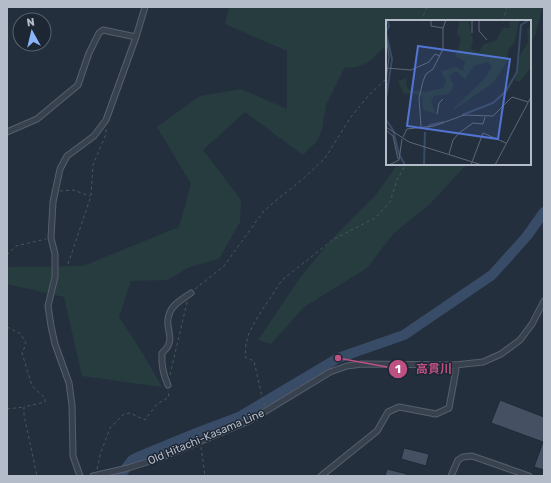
<svg xmlns="http://www.w3.org/2000/svg" width="551" height="483" viewBox="0 0 551 483" font-family="Rubik,'Noto Sans JP',sans-serif">
  <style>
    .green { fill: #263c3f }
    .lines { fill: none; stroke-linecap: round; stroke-linejoin: round }
    .river { stroke: #394c67; stroke-width: 10 }
    .building { fill: #455162; stroke: #1f2835 }
    .minor-casing { stroke: #565f6c; stroke-width: 7 }
    .path { stroke: #44595c; stroke-width: 1; stroke-dasharray: 3 3; stroke-linecap: butt }
    .minor { stroke: #38414e; stroke-width: 5 }
    .labels { text-anchor: middle; dominant-baseline: central; stroke-width: 3; stroke-linejoin: round; paint-order: stroke }
    .street-label { font-size: 11px; fill: #b4bcc9; stroke: #1d2633 }
    .inset-river { fill: none; stroke: #394c67; stroke-width: 2 }
    .inset-road { fill: none; stroke: #5e6776; stroke-width: 1 }
    .view { fill: #5274d3; fill-opacity: 0.15; stroke: #5274d3; stroke-width: 2 }
    .inset-edge { fill: none; stroke: #b4bcc9; stroke-width: 2 }
    .leader { fill: none; stroke: #bd5182; stroke-width: 1.5 }
    .callout-dot { fill: #bd5182; stroke: #1d2633; stroke-width: 1.5 }
    .mark-label { font-size: 12px; text-anchor: middle; font-weight: bold; fill: #fff }
    .callout-label { font-size: 12px; text-anchor: middle; font-weight: bold; fill: #bd5182; stroke: #1d2633; stroke-width: 3; stroke-linejoin: round; paint-order: stroke }
  </style>
  <rect width="100%" height="100%" fill="#242f3e"/>
  <g class="green">
    <path d="M 229,7 L 542,7 L 542,10 L 536,33 L 530,45 L 530,21 L 387,21 L 387,47 C 380,49 378,54 372,59 C 366,65 353,69 345,67 L 326,105 L 322,130 L 317,141 L 303,155 L 245,112 L 203,150 L 241,200 L 240,222 L 219,259 L 190,267 L 167,280 L 131,281 L 119,317 L 140,349 L 162,387 L 82,376 L 64,297 L 7,284 L 7,267 L 83,266 L 179,227 L 191,184 L 157,127 L 200,96 L 241,89 L 287,109 L 287,51 L 225,24 Z"/>
    <path d="M 398,164 L 467,164 L 430,204 L 393,234 L 367,268 L 304,307 L 271,344 L 258,340 L 300,278 L 332,239 L 374,197 Z"/>
  </g>
  <g class="lines">
    <path class="river" d="M 120,476 L 132,460 L 138,457 L 199,432 L 239,417 L 338,358 L 404,335 L 492,275 L 527,236 L 544,212"/>
  </g>
  <g class="building">
    <path d="M 500,400 L 544,417 L 544,470 L 534,467 L 543,442 L 491,423 Z"/>
    <path d="M 404,448 L 429,454 L 426,466 L 401,459 Z"/>
    <path d="M 387,469 L 407,474 L 407,476 L 385,476 Z"/>
  </g>
  <g class="lines">
    <defs>
      <g id="minor">
        <path d="M 7,132 L 37,119 L 78,85 L 89,53 L 99,33 L 103,30 L 136,37"/>
        <path d="M 168,385 C 163,374 161,365 162,353 C 179,338 162,329 170,312 C 173,304 184,298 191,293"/>
        <path d="M 80,476 L 73,456 L 72,405 L 69,383 L 55,344 L 51,326 L 48,306 L 55,277 L 55,254 L 51,238 L 53,202 L 60,169 L 67,156 L 94,136 L 106,120 L 136,37 L 145,7"/>
        <path d="M 93,476 L 128,468 L 160,458 L 201,441 L 251,420 L 330,372 L 347,366 L 362,364 L 455,365 L 483,362 L 501,354 L 520,340 L 532,324 L 544,301"/>
        <path d="M 321,476 L 377,431 L 388,412 L 399,407 L 436,414 L 449,408 L 456,370 L 455,365"/>
        <path d="M 451,476 L 458,460 L 463,457 L 472,456 L 529,476"/>
      </g>
    </defs>
    <use href="#minor" class="minor-casing"/>
    <g class="path">
      <path d="M 188,7 L 191,7"/>
      <path d="M 421,21 L 427,7"/>
      <path d="M 503,21 L 507,7"/>
      <path d="M 60,191 L 73,190 L 90,196"/>
      <path d="M 7,255 L 16,246 L 46,239"/>
      <path d="M 68,264 L 91,196 L 93,165 L 106,134 L 106,129"/>
      <path d="M 195,289 L 224,266 L 263,212 L 274,202 L 303,179 L 325,158 L 351,117 L 368,96 L 387,78"/>
      <path d="M 7,327 L 21,334 L 26,344 L 22,353 L 32,386 L 45,398 L 45,402 L 24,407 L 24,415 L 37,476"/>
      <path d="M 170,375 L 187,302"/>
      <path d="M 265,406 L 262,397 L 254,361 L 245,357 L 246,344 L 249,333 L 257,318 L 282,280 L 334,239 L 375,218 L 390,202 L 397,180 L 406,164"/>
      <path d="M 7,409 L 24,407"/>
      <path d="M 201,447 L 205,476"/>
      <path d="M 97,469 L 101,452 L 110,428 L 124,414 L 130,413 L 145,420 L 157,404 L 169,397 L 168,390"/>
    </g>
    <use href="#minor" class="minor"/>
  </g>
  <g class="labels">
    <g class="street-label">
      <text transform="translate(206 437) rotate(-23)">Old Hitachi-Kasama Line</text>
    </g>
  </g>
  <g transform="translate(386 20)">
    <rect width="145" height="145" fill="#242f3e"/>
    <path d="M 74,0 L 82,0 L 87,20 L 85,29 L 94,32 L 97,25 L 110,20 L 117,8 L 124,8 L 123,0 L 133,0 L 129,22 L 122,30 L 121,42 L 107,63 L 69,89 L 67,89 L 98,59 L 106,47 L 102,42 L 88,46 L 79,59 L 70,51 L 63,56 L 68,65 L 63,74 L 48,76 L 45,81 L 50,94 L 37,90 L 36,77 L 27,73 L 18,74 L 12,61 L 21,58 L 20,65 L 23,70 L 40,72 L 57,68 L 60,61 L 55,51 L 70,47 L 77,51 L 79,41 L 69,36 L 75,20 L 71,12 ZM 145,5 L 145,47 L 134,62 L 128,60 L 132,51 L 132,39 L 142,22 L 141,9 Z" fill="#263c3f"/>
    <path class="inset-river" d="M 0,78 L 6,39 L 0,12 L 3,6 L 1,0M 76,95 L 107,83 L 120,71 L 131,52 L 135,5 L 143,0M 0,100 L 7,110 L 13,134 L 19,145M 40,110 L 44,105 L 58,102M 38,145 L 39,112"/>
    <path class="inset-road" d="M 45,0 L 45,6 L 57,8M 93,0 L 93,11 L 101,20M 86,13 L 86,0M 0,15 L 3,37 L 0,61M 0,48 L 25,50 L 43,42 L 49,34 L 54,36M 51,94 L 53,83 L 57,79M 0,107 L 23,122 L 96,145M 35,107 L 33,78 L 37,61 L 40,54 L 47,49 L 57,29 L 57,8 L 60,0M 0,110 L 7,116 L 12,139M 17,117 L 21,109 L 48,106 L 78,95 L 107,96 L 126,77 L 142,82M 63,134 L 67,120 L 73,113 L 87,103 L 97,104 L 99,97M 3,145 L 13,140 L 16,119M 85,145 L 97,113 L 120,123M 109,145 L 145,77"/>
    <path class="view" d="M 32,26 L 124,39 L 112,119 L 21,106 Z"/>
    <rect width="145" height="145" class="inset-edge"/>
  </g>
  <path class="leader" d="M338 358L398 369"/>
  <g class="callout-dot">
    <circle cx="338" cy="358" r="4"/>
    <circle cx="398" cy="369" r="10"/>
  </g>
  <g class="mark-label">
    <text x="398" y="373">1</text>
  </g>
  <g class="callout-label">
    <text x="434" y="373">高貫川</text>
  </g>
  <rect width="551" height="483" fill="none" stroke="#b4bcc9" stroke-width="16"/>
  <g transform="translate(32 32) rotate(352)"><circle r="19" fill="#1d2633" stroke="#59626f"/>
  <path d="M0-3L7 15L0 10L-7 15Z" fill="#8ab4f8"/>
  <text y="-6" font-size="11" font-weight="bold" text-anchor="middle" fill="#b4bcc9">N</text>
  </g>
</svg>
